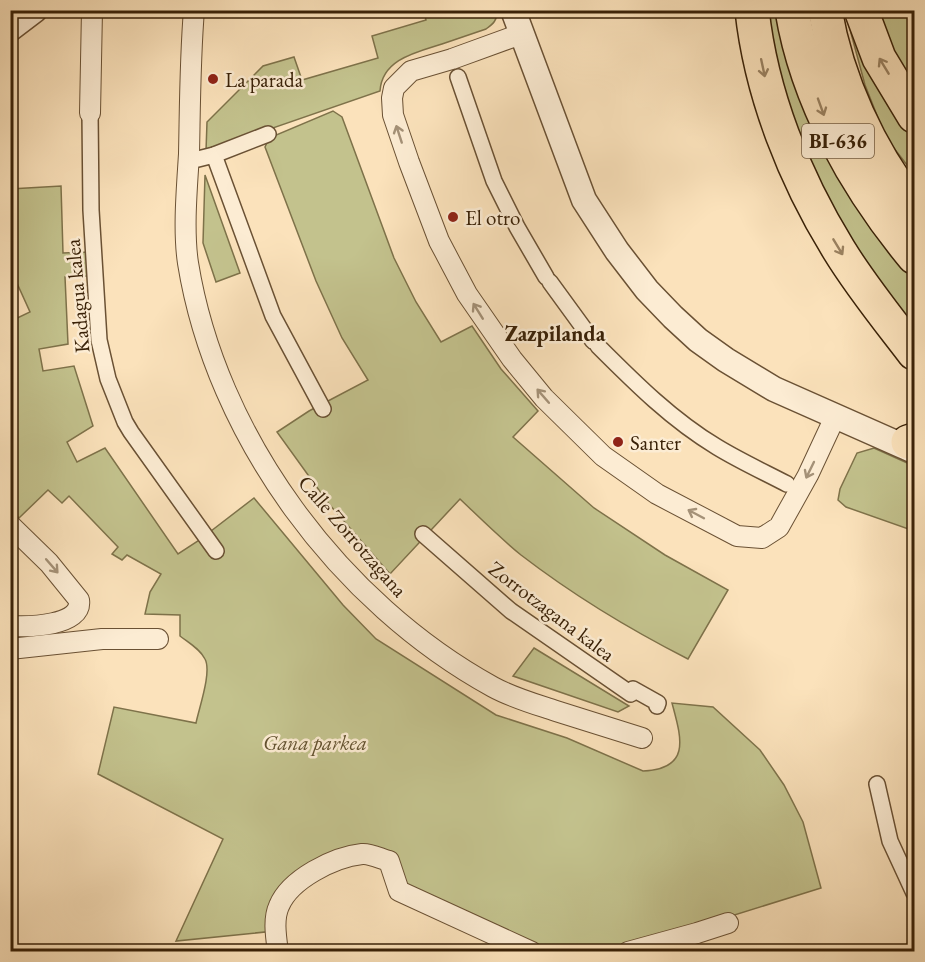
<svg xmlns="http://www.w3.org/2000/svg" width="925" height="962" viewBox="0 0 925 962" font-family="'EB Garamond',serif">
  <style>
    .green { fill: #c3c28d; stroke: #7e724a; stroke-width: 1.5 }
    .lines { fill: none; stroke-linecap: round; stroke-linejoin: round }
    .pedestrian-casing { stroke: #6a5134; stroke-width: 18 }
    .minor-casing { stroke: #6a5134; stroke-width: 22 }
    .tertiary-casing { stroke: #6a5134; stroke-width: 27 }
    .motorway-casing { stroke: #392107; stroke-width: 36 }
    .pedestrian { stroke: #fcecd3; stroke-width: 15 }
    .minor { stroke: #fcecd3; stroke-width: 20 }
    .tertiary { stroke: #fcecd3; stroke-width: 24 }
    .motorway { stroke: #fbe2bb; stroke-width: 33 }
    .oneway { stroke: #9a8261 }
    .oneway2 { stroke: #a49177 }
    .poi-dot { fill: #8f2418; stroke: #fcecd3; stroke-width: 2 }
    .labels { text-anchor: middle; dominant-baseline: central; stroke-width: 5; stroke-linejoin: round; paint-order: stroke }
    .shield { fill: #fcecd3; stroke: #745e44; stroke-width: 1.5 }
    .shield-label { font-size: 20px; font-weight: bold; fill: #392107 }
    .poi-label { font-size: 21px; fill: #392107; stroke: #fcecd3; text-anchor: start }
    .street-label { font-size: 21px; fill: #392107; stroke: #fcecd3 }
    .park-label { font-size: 21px; font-style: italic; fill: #62512f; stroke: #fcecd3 }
    .neighbourhood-label { font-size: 22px; font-weight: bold; fill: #392107; stroke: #fcecd3 }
  </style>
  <rect width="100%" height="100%" fill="#fbe2bb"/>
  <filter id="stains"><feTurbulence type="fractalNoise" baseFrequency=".00333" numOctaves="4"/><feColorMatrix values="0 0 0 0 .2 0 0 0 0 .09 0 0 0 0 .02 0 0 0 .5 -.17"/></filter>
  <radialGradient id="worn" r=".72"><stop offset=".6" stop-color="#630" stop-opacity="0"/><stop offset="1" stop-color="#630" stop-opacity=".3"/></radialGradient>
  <g class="green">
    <path d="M 424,11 L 496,11 C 498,20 493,24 486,29 C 471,34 457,39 442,44 C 417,52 382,59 380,91 L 206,151 L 207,122 L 263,66 L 294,57 L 302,80 L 378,58 L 372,36 L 426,20 Z"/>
    <path d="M 765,11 L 778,11 L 825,152 L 876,235 L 914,280 L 914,340 L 845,244 L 800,141 L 775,68 Z"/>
    <path d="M 845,11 L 883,90 L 914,137 L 914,174 L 886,138 L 865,85 Z"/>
    <path d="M 877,11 L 914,11 L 914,91 L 894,60 Z"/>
    <path d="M 333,111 L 342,117 L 394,258 L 416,302 L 441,342 L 472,326 L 501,369 L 538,411 L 513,437 L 594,508 L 665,555 L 728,590 L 688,659 C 629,629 573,595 521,555 C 500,538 480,518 460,499 L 390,574 L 329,504 L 277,432 L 309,411 L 368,380 L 342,338 L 316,281 L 265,147 L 269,138 Z"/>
    <path d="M 205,175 L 240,273 L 216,282 L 203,243 Z"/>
    <path d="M 61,186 L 63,253 L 87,252 L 89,276 L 65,277 L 68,344 L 39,349 L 43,371 L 74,366 L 93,426 L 67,442 L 77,462 L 105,448 L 178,554 L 198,541 L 254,498 L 343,605 L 376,639 L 496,715 L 567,738 L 643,771 C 692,769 681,737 672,703 L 713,707 L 760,750 L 784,785 L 803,822 L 821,888 L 619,951 L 532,951 L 399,891 L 389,861 L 364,854 L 290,888 L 275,931 L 176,941 L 223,839 L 98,774 L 114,707 L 196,723 C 199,708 212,672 205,659 C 200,649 189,643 180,636 L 180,615 L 145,614 L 150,592 L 161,574 L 127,555 L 122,560 L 112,554 L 118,547 L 69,496 L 62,503 L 48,490 L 19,518 L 11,510 L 11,321 L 30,312 L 11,270 L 10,189 Z"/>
    <path d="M 874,448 L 914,466 L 914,531 L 846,507 L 838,500 L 840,489 L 857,453 Z"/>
    <path d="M 534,648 L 629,706 L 618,712 L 513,676 Z"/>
  </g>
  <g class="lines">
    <defs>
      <g id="pedestrian">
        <path d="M 458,77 L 494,181 L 517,227 L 546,277"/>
        <path d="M 90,113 L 91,210 L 99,340 L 108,379 L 125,422 L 131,432 L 216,551"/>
        <path d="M 214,155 L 273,316 L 323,409"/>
        <path d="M 198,159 L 214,155 L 268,134"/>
        <path d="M 550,282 L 593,341"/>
        <path d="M 598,346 C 635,383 672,420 717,447 C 740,461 764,472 787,484"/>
        <path d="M 423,534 L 511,611 L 631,694 L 633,689 L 658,703 L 657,706"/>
        <path d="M 877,784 L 890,841 L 914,893"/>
      </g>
      <g id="minor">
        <path d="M 194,10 C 190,58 190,106 189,154 C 187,187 183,230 188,263 C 216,437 340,603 493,687 C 513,698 535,704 556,711 C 584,720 613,729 642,738"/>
        <path d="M 521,34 L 452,59 L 411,71 L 394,88 L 392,98 L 393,115 L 409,162 L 439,241 L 467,294 L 512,359 L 544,398 L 603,456 L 657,494 L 737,536 L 762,538 L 779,527 L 808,475 L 835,417"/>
        <path d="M 90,113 L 92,10"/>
        <path d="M 10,525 L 49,563 L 79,600 C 83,626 29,627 10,626"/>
        <path d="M 10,649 L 102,639 L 158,639"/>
        <path d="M 278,952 C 276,937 273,919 279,906 C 290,879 334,857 362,854 C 370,853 381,859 389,861 L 399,891 L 532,952"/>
        <path d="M 628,952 L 697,933 L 728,923"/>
        <path d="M 914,952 L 914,951"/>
      </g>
      <g id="tertiary">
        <path d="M 513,10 L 584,200 L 617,251 L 647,290 L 673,317 L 698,340 L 726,360 L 774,389 L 914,451"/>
        <path d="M 10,29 L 35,10"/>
      </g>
      <g id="motorway">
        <path d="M 752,10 C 761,94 795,179 839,250 C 861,286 888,319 914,353"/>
        <path d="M 792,10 C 807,101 856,187 914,257"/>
        <path d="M 825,10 C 837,81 870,152 914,208"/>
        <path d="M 861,10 L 879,58 L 914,116"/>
        <path d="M 908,442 L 914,440"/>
      </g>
    </defs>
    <use href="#pedestrian" class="pedestrian-casing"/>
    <use href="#minor" class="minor-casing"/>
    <use href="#tertiary" class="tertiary-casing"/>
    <use href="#motorway" class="motorway-casing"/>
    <use href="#pedestrian" class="pedestrian"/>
    <use href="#minor" class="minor"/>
    <use href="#tertiary" class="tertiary"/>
    <use href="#motorway" class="motorway"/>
  </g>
  <defs><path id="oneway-shaft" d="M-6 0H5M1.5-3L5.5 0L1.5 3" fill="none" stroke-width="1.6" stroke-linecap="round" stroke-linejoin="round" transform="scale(1.5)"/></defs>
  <g class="oneway">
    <use href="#oneway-shaft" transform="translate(884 66) rotate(-121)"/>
    <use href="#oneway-shaft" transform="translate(763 68) rotate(78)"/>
    <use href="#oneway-shaft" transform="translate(821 107) rotate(70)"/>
    <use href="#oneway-shaft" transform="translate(838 247) rotate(59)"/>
  </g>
  <g class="oneway2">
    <use href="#oneway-shaft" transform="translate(399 134) rotate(-108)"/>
    <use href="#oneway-shaft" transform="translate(478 311) rotate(-122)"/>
    <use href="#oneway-shaft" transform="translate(543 396) rotate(-131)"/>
    <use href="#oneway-shaft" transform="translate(810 470) rotate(116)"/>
    <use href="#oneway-shaft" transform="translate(696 514) rotate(-152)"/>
    <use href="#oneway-shaft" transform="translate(52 566) rotate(49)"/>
  </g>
  <g class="poi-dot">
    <circle cx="213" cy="79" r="6"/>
    <circle cx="453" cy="217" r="6"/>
    <circle cx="618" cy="442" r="6"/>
  </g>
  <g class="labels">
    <rect class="shield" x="802" y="124" width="72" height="34" rx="4.5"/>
    <g class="shield-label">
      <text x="838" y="141">BI-636</text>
    </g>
    <g class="poi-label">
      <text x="225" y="79">La parada</text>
      <text x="465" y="217">El otro</text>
      <text x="630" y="442">Santer</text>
    </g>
    <g class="street-label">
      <text transform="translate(77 296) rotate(-95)">Kadagua kalea</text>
      <text transform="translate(353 536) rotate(49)">Calle Zorrotzagana</text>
      <text transform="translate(552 611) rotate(37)">Zorrotzagana kalea</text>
    </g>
    <g class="park-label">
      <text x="315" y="742">Gana parkea</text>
    </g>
    <g class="neighbourhood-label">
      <text x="555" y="333">Zazpilanda</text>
    </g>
  </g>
  <rect width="925" height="962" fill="none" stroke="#fbe2bb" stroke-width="36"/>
  <rect x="12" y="12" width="901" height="938" fill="none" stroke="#392107" stroke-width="3"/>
  <rect x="18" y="18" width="889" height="926" fill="none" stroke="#392107" stroke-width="1.5"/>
  <rect width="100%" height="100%" filter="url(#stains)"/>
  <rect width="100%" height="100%" fill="url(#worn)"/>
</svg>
